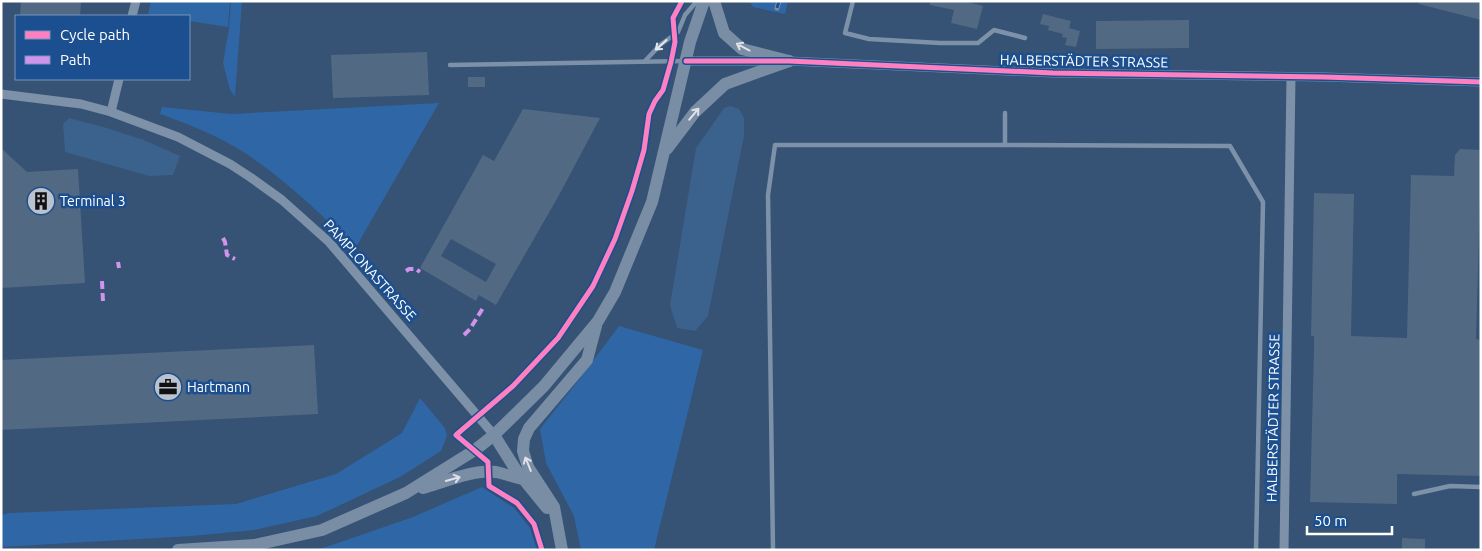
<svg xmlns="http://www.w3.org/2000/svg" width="1482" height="551" viewBox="0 0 1482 551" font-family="Ubuntu,sans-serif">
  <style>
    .green { fill: #2f66a5 }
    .water { fill: #3b618d }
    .building { fill: #526984; fill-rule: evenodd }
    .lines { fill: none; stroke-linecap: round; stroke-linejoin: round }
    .service { stroke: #7d92a8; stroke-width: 4.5 }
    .minor { stroke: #7d92a8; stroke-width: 9 }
    .secondary { stroke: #798da4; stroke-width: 12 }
    .rail-casing { stroke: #7e92a7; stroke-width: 5 }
    .rail { stroke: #1b4f8f; stroke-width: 3; stroke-dasharray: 9; stroke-linecap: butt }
    .quiet { stroke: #d193ec; stroke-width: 4; stroke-dasharray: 8 4; stroke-linecap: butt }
    .cycleway-casing { stroke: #1b4f8f; stroke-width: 8 }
    .cycleway { stroke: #ff80c0; stroke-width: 5 }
    .oneway { stroke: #e5e9ee }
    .oneway2 { stroke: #dee2e8 }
    .labels { text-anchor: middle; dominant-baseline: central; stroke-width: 5; stroke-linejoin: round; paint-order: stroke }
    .street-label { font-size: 14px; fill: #fff; stroke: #1b4f8f }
    .poi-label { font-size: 14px; fill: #fff; stroke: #1b4f8f; text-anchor: start }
  </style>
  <rect width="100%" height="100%" fill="#365274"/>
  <g class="green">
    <path d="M 151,1 L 230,1 L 228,27 L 189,21 L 189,16 L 159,16 L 148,14 Z"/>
    <path d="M 231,1 L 242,1 L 235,97 L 230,90 L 223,63 L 229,28 Z"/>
    <path d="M 749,1 L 788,1 L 785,14 L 753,7 Z"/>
    <path d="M 439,103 L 356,247 C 318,212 281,175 237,148 C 213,134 186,123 160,114 L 162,107 L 232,114 Z"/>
    <path d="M 619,326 L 703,350 L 654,550 L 581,550 L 574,516 L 546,463 L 540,429 L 578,381 Z"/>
    <path d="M 420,398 L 445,428 L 447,436 L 441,451 L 400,477 L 317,516 L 254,530 L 192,536 L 1,547 L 1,516 L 8,513 L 236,504 L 336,474 L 402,433 Z"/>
    <path d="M 482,487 L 514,508 L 530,528 L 537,550 L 311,550 L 326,547 L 413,517 Z"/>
  </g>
  <g class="water">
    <path d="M 730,106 L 739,109 L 744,118 L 744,136 L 708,316 L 695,331 L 677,328 L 670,305 L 696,148 L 724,108 Z"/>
    <path d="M 69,118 L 107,128 L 144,140 L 180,156 L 173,175 L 149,176 L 65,152 L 63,124 Z"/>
  </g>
  <g class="building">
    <path d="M 21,1 L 81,1 L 80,16 L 20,16 Z"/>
    <path d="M 930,1 L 964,1 L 983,6 L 977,29 L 951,23 L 954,10 L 930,5 Z"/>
    <path d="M 1419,1 L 1481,1 L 1481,20 L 1419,4 Z"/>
    <path d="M 1043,14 L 1071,21 L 1069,28 L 1080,31 L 1076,47 L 1065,45 L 1067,38 L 1062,37 L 1063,34 L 1048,30 L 1049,26 L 1040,24 Z"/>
    <path d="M 1189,20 L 1189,48 L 1096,49 L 1096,21 Z"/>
    <path d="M 427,52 L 429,95 L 333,98 L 331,55 Z"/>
    <rect x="468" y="77" width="17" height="10"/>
    <path d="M 523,109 L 600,118 L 558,197 L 496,305 L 479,295 L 476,301 L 420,268 L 483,155 L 494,161 ZM 451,239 L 496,264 L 486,282 L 441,256 Z"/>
    <path d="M 1,148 L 27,172 L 78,169 L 85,283 L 1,288 Z"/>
    <path d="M 1460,149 L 1481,150 L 1481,195 L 1480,195 L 1476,339 L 1481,340 L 1481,476 L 1397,474 L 1397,504 L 1310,502 L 1314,349 L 1314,336 L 1311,336 L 1314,193 L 1354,194 L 1351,336 L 1407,338 L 1411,175 L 1454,176 L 1455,155 Z"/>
    <path d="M 314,345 L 318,414 L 1,430 L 1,360 Z"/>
    <path d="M 1402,538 L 1425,539 L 1425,550 L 1402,550 Z"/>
  </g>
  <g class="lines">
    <g class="service">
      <path d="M 853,1 L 845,33 L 869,39 L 940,43 L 978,43 L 994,30 L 1025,38"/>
      <path d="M 645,61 L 660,45 L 678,32 L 685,15 L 697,1"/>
      <path d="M 450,65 L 685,61"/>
      <path d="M 1005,145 L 1005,113"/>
      <path d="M 1414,494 L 1450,486 L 1481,487"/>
      <path d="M 773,550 L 768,195 L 775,145 L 1005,145 L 1230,146 L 1263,202 L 1256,550"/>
    </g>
    <g class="minor">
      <path d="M 132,16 L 136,1"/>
      <path d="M 686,61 L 789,61 L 1053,73 L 1324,77 L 1481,82"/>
      <path d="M 1,94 L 81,104 L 111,112 L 178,137 L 230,164 L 250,177 L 282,200 L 329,242 L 494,435"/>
      <path d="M 111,112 L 119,79"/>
      <path d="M 1284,550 L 1291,77"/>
    </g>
    <g class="secondary">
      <path d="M 714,1 L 724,33 L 742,49 L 789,61"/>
      <path d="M 667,149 L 695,112 L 725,84 L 789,61"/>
      <path d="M 494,435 L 516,470 L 547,508"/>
      <path d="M 423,488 C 444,482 474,469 496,472 C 505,474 514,477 523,479"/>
      <path d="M 178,550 L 255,545 L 322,530 L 406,493 L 475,450 L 494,435 L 544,386 L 598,321 L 615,292 L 652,202 L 690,42 L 704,1"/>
      <path d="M 562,550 L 554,507 L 528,467 L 523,451 L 524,439 L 529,428 L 587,360 L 596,326"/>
    </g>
    <defs>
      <path id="rail" d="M 777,8 L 779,1"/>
    </defs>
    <use href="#rail" class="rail-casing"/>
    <use href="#rail" class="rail"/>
    <g class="quiet">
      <path d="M 223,238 L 225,242 L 227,255 L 235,259"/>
      <path d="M 118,262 L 119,268"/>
      <path d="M 406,271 L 409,269 L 416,269 L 420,272"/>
      <path d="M 102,281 L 103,302"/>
      <path d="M 464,335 L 470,329 L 483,308"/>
    </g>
    <defs>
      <g id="cycleway">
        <path d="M 686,61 L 789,61 L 1053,73 L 1324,77 L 1481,82"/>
        <path d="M 542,550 L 534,524 L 517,503 L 489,486 L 488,462 L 456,435 L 513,386 L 558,338 L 593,286 L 615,239 L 632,191 L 644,150 L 649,114 L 655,101 L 663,90 L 671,62 L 675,42 L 673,18 L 682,1"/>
      </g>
    </defs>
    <use href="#cycleway" class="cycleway-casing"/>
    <use href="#cycleway" class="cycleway"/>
  </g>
  <defs><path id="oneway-shaft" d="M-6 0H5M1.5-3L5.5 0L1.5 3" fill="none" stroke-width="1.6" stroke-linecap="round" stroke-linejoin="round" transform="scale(1.25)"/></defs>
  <use class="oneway" href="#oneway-shaft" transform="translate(661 45) rotate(138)"/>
  <g class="oneway2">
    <use href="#oneway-shaft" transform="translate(743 47) rotate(-152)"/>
    <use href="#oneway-shaft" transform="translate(694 114) rotate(-50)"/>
    <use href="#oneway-shaft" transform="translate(528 464) rotate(-112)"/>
    <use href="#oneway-shaft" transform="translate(453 479) rotate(-16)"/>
  </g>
  <defs>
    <symbol id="building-disc" viewBox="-11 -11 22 22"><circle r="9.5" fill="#b9c2ce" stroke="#1b4f8f"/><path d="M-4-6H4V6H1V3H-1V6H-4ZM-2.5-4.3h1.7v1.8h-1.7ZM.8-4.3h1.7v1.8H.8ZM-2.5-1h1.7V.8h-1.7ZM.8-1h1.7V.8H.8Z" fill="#111"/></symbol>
    <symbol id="office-disc" viewBox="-11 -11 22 22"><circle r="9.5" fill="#b9c2ce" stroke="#1b4f8f"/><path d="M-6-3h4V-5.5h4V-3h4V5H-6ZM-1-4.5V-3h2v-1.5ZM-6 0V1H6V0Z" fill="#111"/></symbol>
  </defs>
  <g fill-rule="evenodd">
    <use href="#building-disc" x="25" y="185" width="32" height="32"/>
    <use href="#office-disc" x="152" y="371" width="32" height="32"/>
  </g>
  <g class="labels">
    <g class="street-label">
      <text transform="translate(1084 61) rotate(1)">HALBERSTÄDTER STRASSE</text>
      <text transform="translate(370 270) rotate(48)">PAMPLONASTRASSE</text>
      <text transform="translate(1273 418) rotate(-89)">HALBERSTÄDTER STRASSE</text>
    </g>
    <g class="poi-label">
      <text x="60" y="201">Terminal 3</text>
      <text x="187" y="387">Hartmann</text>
    </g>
  </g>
  <rect width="1482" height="551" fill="none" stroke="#ffffff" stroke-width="5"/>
  <rect x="15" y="15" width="175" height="65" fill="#1b4f8f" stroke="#7695bc"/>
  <rect x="25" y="31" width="25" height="8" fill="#ff80c0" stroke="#7695bc"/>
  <text x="60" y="40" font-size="15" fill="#ffffff">Cycle path</text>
  <rect x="25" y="56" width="25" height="8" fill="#d193ec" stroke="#7695bc"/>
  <text x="60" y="65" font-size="15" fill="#ffffff">Path</text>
  <path d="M1307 526v8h85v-8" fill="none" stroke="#ffffff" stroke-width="2.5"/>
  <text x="1314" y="526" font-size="15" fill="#ffffff" stroke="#1b4f8f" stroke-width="4" paint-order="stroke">50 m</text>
</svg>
